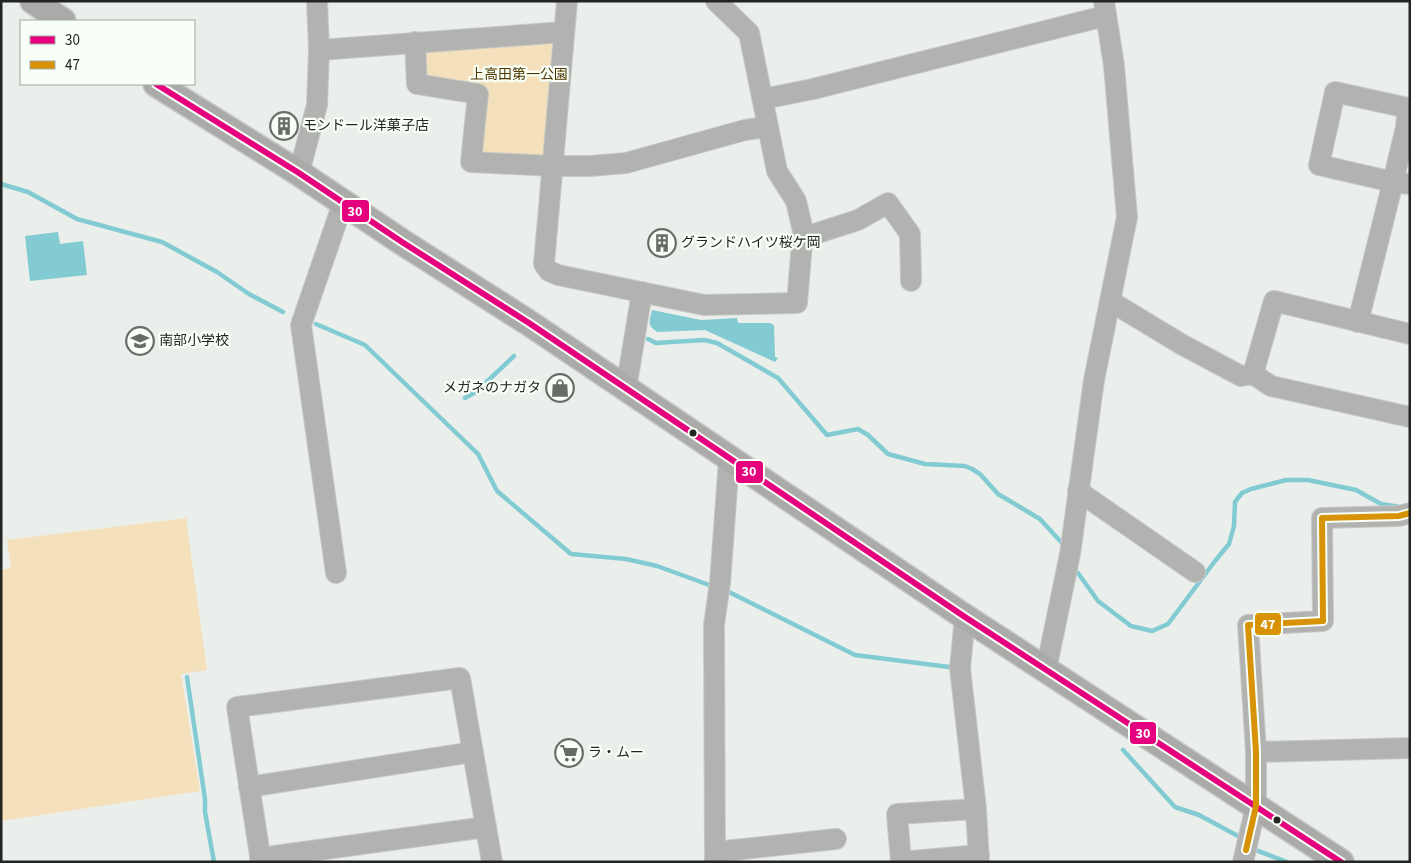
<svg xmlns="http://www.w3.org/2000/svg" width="1411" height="863" viewBox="0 0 1411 863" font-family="'Source Sans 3','Noto Sans JP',sans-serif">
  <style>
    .green { fill: #f4e1bb }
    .water { fill: #82cbd2 }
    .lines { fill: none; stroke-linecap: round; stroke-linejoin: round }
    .stream { stroke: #82cbd2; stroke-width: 4.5 }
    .minor-casing { stroke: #c8cac8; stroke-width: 22 }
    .major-casing { stroke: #c8cac8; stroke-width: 28 }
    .minor { stroke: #b2b3b1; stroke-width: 20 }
    .major { stroke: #aaaba9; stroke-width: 25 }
    .bus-1-casing { stroke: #f7fff7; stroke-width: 10 }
    .bus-2-casing { stroke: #f7fff7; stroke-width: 10 }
    .bus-1 { stroke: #e5007d; stroke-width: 6 }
    .bus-2 { stroke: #d79305; stroke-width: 6 }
    .bus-dot { fill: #222522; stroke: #f7fff7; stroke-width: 2 }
    .labels { text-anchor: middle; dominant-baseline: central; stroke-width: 4.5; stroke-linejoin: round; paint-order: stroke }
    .park-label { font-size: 14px; fill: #513800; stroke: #f7fff7 }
    .poi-label { font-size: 14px; fill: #222522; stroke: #f7fff7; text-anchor: start }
    .line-badge { stroke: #f7fff7; stroke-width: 2 }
    .badge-label { font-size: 14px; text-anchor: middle; font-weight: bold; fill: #fff }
  </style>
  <rect width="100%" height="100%" fill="#ebefeb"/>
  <g class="green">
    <path d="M 555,39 L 545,160 L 480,157 L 487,88 L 424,80 L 423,46 Z"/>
    <path d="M 186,518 L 207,670 L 181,674 L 200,791 L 1,821 L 1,570 L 11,568 L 7,540 Z"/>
  </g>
  <g class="water">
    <path d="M 58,232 L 60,244 L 83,241 L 87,275 L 30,281 L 25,236 Z"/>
    <path d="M 652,310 L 701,320 L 737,318 L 738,323 L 770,323 L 774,325 L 775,357 L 778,358 L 775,362 L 705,330 L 657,332 C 646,325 650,321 652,310 Z"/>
  </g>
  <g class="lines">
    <g class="stream">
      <path d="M 1,184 L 28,192 L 77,219 L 162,242 L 217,272 L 249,294 L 283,312"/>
      <path d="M 316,324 L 365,345 L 478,454 L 497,491 L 571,554 L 626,559 L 657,566 L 712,586"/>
      <path d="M 648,339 L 656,343 L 704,340 L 717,343 L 778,378 L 827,435 L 858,429 L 868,435 L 888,454 L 925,464 L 965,466 L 972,469 L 980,474 L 998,494 L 1040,519 L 1061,542"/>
      <path d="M 465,398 L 476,392 L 514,356"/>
      <path d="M 1078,573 L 1098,601 L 1131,626 L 1152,631 L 1168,624 L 1215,561 L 1229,544 L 1234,526 L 1235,502 L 1242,493 L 1251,489 L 1286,480 L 1308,480 L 1356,490 L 1381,504 L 1400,507"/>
      <path d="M 727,591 L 855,655 L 949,667"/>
      <path d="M 187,677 L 205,799 L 205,812 L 214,862"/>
      <path d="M 1123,750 L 1175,807 L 1199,815 L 1238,836"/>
      <path d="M 1253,849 L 1287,862"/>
    </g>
    <defs>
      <g id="minor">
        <path d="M 567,1 L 544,264 L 549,271 L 558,275 L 704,305 L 797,303 L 803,231 L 796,201 L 777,171 L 749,33 L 716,1"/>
        <path d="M 415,42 L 417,84 L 478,94 L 471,162 L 552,166 L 590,166 L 626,163 L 745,130 L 767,127"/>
        <path d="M 319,50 L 564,32"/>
        <path d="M 1335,92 L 1408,108 L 1406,127 L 1393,182 L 1319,165 Z"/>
        <path d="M 763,99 L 813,89 L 1105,16"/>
        <path d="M 299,173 L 317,105 L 319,50 L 317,1"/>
        <path d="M 802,238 L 858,220 L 888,203 L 910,234 L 911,281"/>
        <path d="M 1110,301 L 1181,344 L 1241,376 L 1253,374 L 1274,301 L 1410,334"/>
        <path d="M 1358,322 L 1393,182 L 1410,184"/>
        <path d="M 1253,374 L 1271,386 L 1410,417"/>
        <path d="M 626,389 L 642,292"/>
        <path d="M 1078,491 L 1195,572"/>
        <path d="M 336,573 L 301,325 L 343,203"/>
        <path d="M 965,617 L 960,668 L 976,809 L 979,862"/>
        <path d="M 1046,670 L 1070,554 L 1094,380 L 1127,217 L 1114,66 L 1104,1"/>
        <path d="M 1256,752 L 1410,748"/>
        <path d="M 249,787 L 473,752"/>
        <path d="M 715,852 L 836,839"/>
        <path d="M 260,858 L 486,827"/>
        <path d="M 261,862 L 237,707 L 460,678 L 492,862"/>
        <path d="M 715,862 L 714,625 L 720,583 L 729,460"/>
        <path d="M 901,862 L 897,814 L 976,809"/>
        <path d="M 901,862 L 979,855"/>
        <path d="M 1243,862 L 1256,806 L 1256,752 L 1248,625 L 1323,621 L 1322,518 L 1399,516 L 1410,513"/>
      </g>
      <g id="major">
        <path d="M 33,1 L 63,21"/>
        <path d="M 156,84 L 299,173 L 402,242 L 529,323 L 965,617 L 1341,862"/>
      </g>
    </defs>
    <use href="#minor" class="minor-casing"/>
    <use href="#major" class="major-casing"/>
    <use href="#minor" class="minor"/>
    <use href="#major" class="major"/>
    <defs>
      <path id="bus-1" d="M 156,84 L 299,173 L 402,242 L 529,323 L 965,617 L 1341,862"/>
      <path id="bus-2" d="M 1246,850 L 1256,806 L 1256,752 L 1248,625 L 1323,621 L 1322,518 L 1399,516 L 1410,513"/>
    </defs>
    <use href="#bus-1" class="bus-1-casing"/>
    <use href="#bus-2" class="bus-2-casing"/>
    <use href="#bus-1" class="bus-1"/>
    <use href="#bus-2" class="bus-2"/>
  </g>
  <defs>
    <symbol id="building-ring" viewBox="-11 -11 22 22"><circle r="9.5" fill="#f7fff7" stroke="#686c68" stroke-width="1.5"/><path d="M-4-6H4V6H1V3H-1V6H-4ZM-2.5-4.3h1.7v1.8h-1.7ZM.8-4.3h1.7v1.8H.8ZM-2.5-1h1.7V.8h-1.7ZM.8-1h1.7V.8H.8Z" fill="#686c68"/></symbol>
    <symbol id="school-ring" viewBox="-11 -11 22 22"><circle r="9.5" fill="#f7fff7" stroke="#686c68" stroke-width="1.5"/><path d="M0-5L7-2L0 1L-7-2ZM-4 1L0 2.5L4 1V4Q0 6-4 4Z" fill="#686c68"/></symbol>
    <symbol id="shop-ring" viewBox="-11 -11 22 22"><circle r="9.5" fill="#f7fff7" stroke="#686c68" stroke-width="1.5"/><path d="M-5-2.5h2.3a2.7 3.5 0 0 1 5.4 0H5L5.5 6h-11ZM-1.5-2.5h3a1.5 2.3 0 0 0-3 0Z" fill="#686c68"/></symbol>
    <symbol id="supermarket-ring" viewBox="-11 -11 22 22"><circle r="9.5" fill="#f7fff7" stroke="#686c68" stroke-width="1.5"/><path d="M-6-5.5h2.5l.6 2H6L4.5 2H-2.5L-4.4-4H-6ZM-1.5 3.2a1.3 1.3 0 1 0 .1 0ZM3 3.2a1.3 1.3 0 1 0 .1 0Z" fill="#686c68"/></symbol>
  </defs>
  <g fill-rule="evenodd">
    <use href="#building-ring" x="268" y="110" width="32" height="32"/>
    <use href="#building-ring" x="646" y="227" width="32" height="32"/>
    <use href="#school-ring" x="124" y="325" width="32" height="32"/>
    <use href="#shop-ring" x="544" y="372" width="32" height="32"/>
    <use href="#supermarket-ring" x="553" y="737" width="32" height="32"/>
  </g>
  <g class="bus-dot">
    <circle cx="693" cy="433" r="4.5"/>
    <circle cx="1277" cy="820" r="4.5"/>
  </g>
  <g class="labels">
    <g class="park-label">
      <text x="519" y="75">上高田第一公園</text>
    </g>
    <g class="poi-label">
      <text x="303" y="126">モンドール洋菓子店</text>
      <text x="681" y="243">グランドハイツ桜ケ岡</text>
      <text x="159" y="341">南部小学校</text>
      <text x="541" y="388" text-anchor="end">メガネのナガタ</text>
      <text x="588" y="753">ラ・ムー</text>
    </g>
  </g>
  <g class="line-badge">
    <rect x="341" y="199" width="29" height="24" rx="5" fill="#e5007d"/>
    <rect x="735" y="460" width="29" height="24" rx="5" fill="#e5007d"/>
    <rect x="1254" y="612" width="28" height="24" rx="5" fill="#d79305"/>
    <rect x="1129" y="721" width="28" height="24" rx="5" fill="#e5007d"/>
  </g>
  <g class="badge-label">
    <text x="355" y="216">30</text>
    <text x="749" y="476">30</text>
    <text x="1268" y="629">47</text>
    <text x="1143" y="738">30</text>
  </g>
  <rect width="1411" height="863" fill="none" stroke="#222522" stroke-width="5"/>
  <rect x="20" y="20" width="175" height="65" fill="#f7fff7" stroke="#a2a8a2"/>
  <rect x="30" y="36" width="25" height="8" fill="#e5007d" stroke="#a2a8a2"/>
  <text x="65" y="45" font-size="15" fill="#222522">30</text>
  <rect x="30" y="61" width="25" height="8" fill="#d79305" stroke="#a2a8a2"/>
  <text x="65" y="70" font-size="15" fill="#222522">47</text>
</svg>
